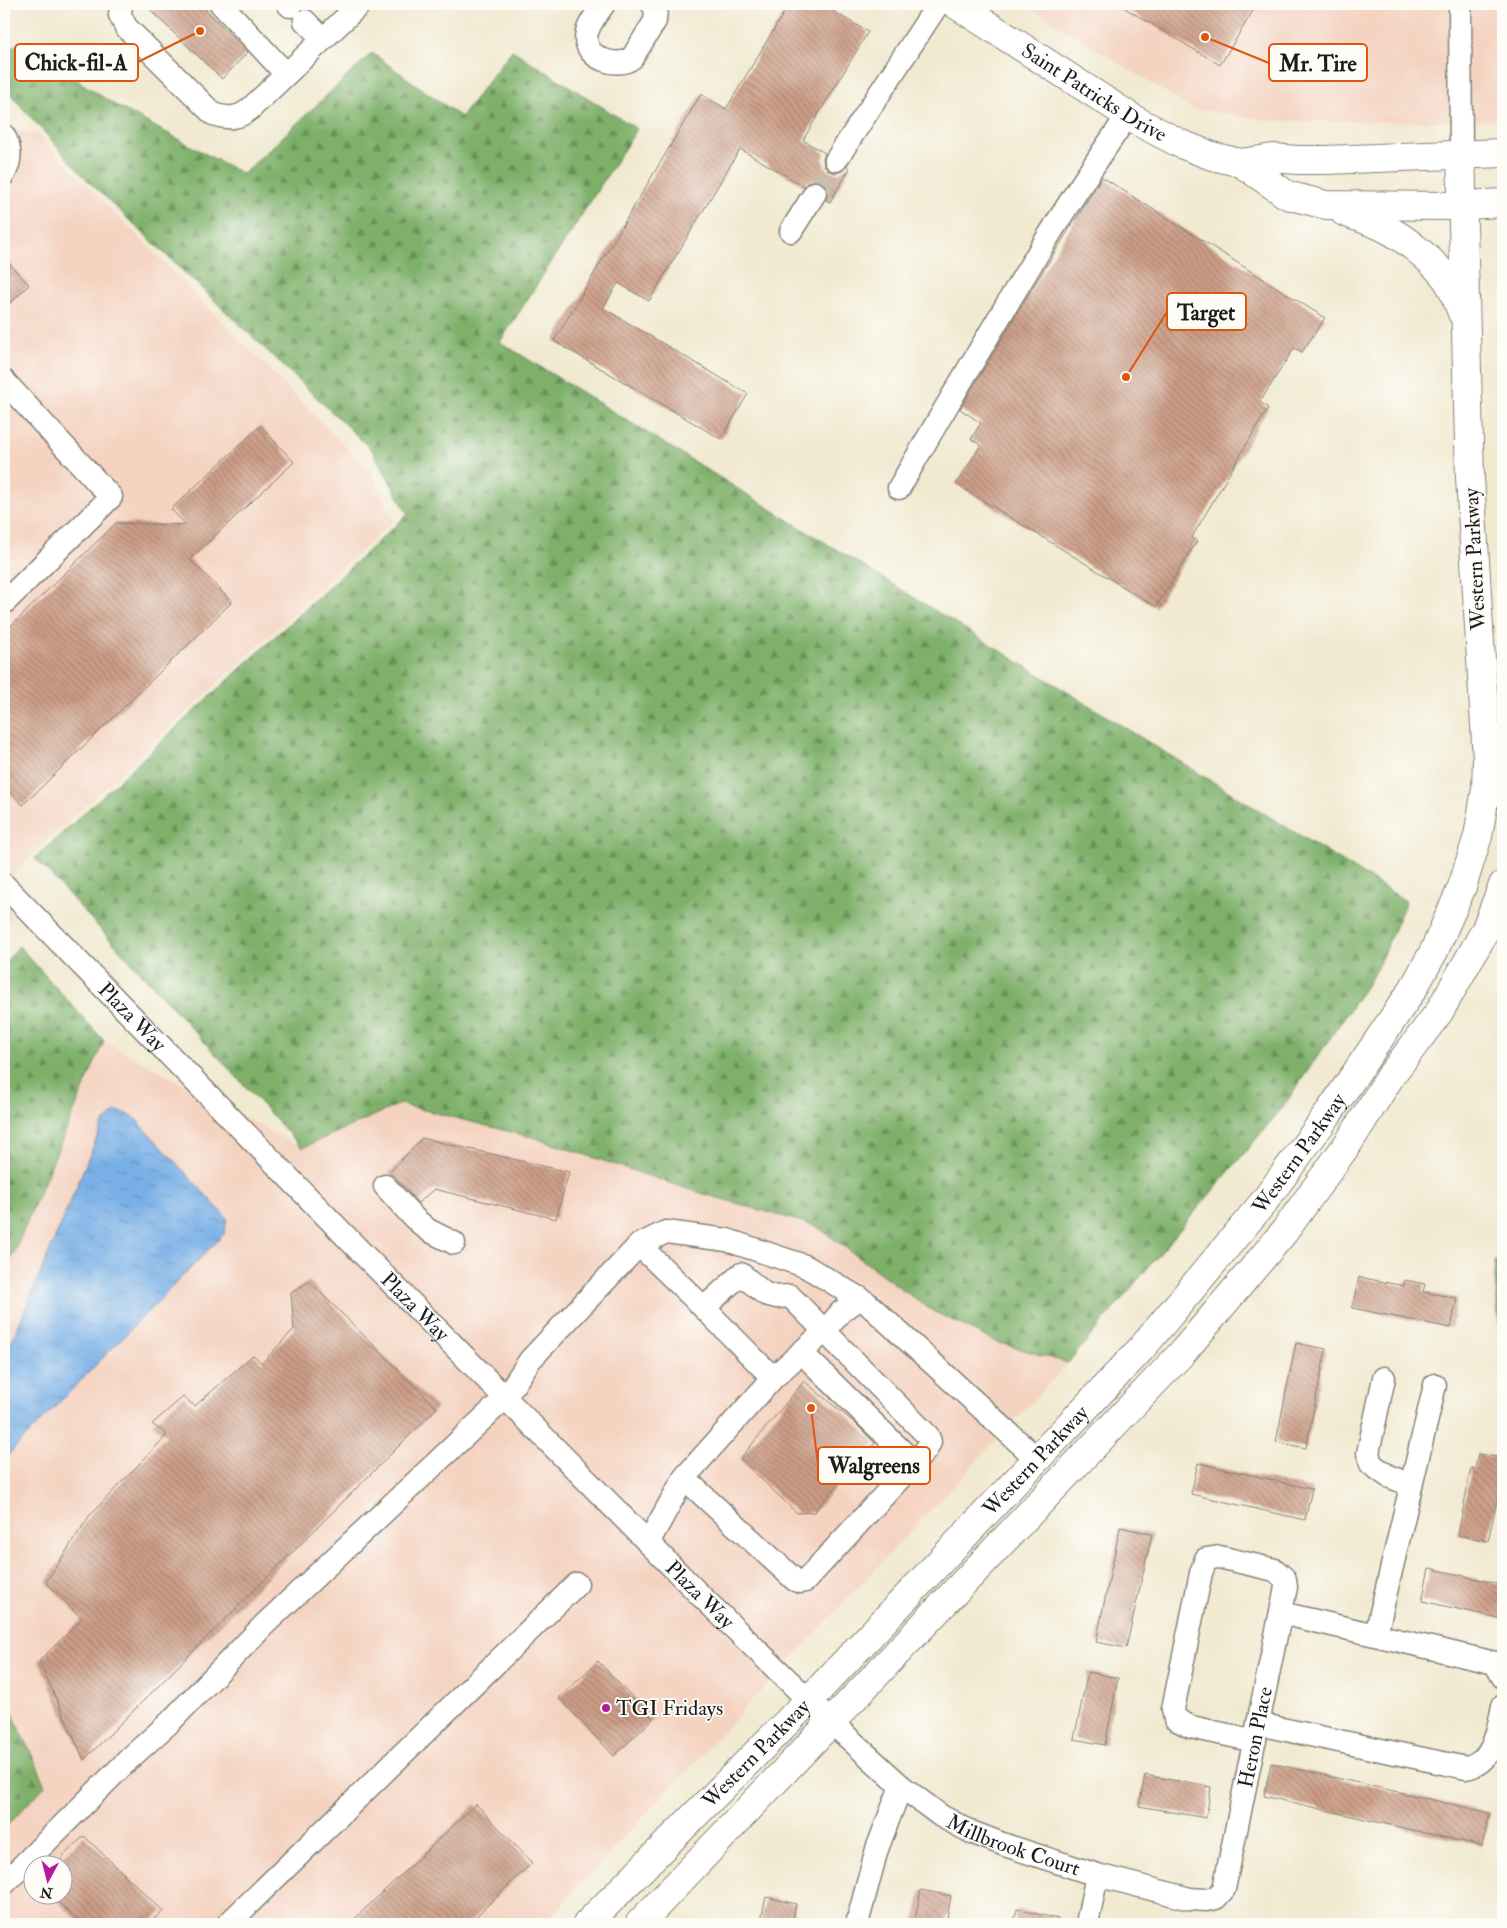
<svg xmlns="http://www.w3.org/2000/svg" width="1507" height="1928" viewBox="0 0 1507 1928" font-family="'IM FELL Double Pica',serif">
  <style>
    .built { fill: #f4d3c1; fill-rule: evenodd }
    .forest { fill: url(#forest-firs); stroke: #4d6643 }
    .water { fill: url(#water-ripples); stroke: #4a6681 }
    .building { fill: url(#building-back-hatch) }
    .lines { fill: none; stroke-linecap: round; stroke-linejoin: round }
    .minor-tunnel { stroke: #c6c0ac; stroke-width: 22; stroke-dasharray: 22 11; stroke-linecap: butt }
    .minor-casing { stroke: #868276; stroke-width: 25 }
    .major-casing { stroke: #868276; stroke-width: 30 }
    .minor { stroke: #fff; stroke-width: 22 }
    .major { stroke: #fff; stroke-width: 28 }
    .poi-dot { fill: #b5179e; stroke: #fdfcf7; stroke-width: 2 }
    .labels { text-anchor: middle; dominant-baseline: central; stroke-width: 4; stroke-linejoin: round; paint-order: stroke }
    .street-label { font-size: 21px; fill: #1c1c1c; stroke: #fdfcf7 }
    .poi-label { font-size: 21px; fill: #1c1c1c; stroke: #fdfcf7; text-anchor: start }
    .leader { fill: none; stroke: #de560d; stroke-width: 2 }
    .callout-dot { fill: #de560d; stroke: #fdfcf7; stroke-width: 2 }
    .callout { fill: #fdfcf7; stroke: #de560d; stroke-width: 2 }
    .callout-label { font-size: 22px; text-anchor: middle; font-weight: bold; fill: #1c1c1c }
  </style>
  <defs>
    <pattern id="forest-firs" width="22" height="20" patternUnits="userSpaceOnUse" patternTransform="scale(1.25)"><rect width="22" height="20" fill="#7eb06a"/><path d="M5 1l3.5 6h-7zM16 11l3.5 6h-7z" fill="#668e56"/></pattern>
    <pattern id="water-ripples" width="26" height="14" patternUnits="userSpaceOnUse" patternTransform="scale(1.25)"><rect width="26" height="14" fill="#77afe6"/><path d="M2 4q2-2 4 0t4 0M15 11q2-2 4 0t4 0" fill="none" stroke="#618eba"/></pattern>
    <pattern id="building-back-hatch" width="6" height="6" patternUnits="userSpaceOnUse" patternTransform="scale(1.25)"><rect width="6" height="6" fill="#cc9d86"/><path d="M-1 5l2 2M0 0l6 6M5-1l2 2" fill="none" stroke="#a57f6d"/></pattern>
  </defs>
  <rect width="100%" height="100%" fill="#fdfcf7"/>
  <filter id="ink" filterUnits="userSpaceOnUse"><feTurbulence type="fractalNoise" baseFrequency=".02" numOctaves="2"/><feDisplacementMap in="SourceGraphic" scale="10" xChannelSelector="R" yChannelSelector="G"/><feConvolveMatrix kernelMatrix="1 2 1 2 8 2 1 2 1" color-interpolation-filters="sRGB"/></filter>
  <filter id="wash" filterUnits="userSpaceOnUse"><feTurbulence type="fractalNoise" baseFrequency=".0096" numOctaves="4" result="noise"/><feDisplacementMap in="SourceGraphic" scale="20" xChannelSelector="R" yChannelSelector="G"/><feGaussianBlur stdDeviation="1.12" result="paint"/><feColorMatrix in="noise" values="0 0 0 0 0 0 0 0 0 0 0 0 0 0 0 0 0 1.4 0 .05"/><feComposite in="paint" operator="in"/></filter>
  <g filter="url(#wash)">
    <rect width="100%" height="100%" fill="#f1e9d0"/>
    <g class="built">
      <path d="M 1024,4 L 1503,4 L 1503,120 L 1431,122 L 1275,121 L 1193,109 Z"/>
      <path d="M 16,131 L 37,134 L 371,473 L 394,520 L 16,870 L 6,950 L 4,952 L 4,143 Z"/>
      <path d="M 104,1041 L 302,1148 L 400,1104 L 535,1138 L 697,1192 L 816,1226 L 929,1309 L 996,1342 L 1068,1363 L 543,1924 L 4,1924 L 4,1829 L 46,1785 L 4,1695 L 4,1276 ZM 32,1866 L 62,1866 L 62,1896 L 32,1896 Z"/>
    </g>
    <g class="forest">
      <path d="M 20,43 L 115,105 L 243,174 L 372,53 L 461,117 L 512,50 L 637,129 L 500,342 L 1406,901 L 1376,971 L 1283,1107 L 1068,1363 L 996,1342 L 929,1309 L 816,1226 L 697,1192 L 535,1138 L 400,1104 L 302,1148 L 35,858 L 408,514 L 372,450 L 86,179 L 4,87 L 4,51 Z"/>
      <path d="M 19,946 L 104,1041 L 4,1276 L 4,964 Z"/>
      <path d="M 1494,1261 L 1503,1262 L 1503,1383 Z"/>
      <path d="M 4,1695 L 46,1785 L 4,1829 Z"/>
    </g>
    <path class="water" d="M 117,1111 L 133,1116 L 227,1218 L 224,1234 L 4,1459 L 4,1360 L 103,1123 Z"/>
    <g id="blocks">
      <g class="building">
        <path d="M 158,4 L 200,4 L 248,52 L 222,79 L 151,11 Z"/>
        <path d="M 789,4 L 821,4 L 868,32 L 803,140 L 825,153 L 823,159 L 824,165 L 829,171 L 836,173 L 842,171 L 847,166 L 850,168 L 830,202 L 826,200 L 828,194 L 827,187 L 822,182 L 816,180 L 809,181 L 804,186 L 740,149 L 649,301 L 618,283 L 603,308 L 748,394 L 721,439 L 554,341 L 701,94 L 726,109 Z"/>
        <path d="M 1118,4 L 1257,4 L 1220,65 Z"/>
        <path d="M 1102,177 L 1325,318 L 1302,352 L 1294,348 L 1260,402 L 1268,408 L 1192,537 L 1197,541 L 1156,607 L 956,484 L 981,445 L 971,439 L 981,423 L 960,409 L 1033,287 Z"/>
        <path d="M 4,258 L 29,285 L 4,309 Z"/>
        <path d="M 260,426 L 294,462 L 190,559 L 232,602 L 23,805 L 4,787 L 4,633 L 116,523 L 186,525 L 171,509 Z"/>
        <path d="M 422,1138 L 569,1172 L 556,1219 L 434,1189 L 418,1203 L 395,1177 L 389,1173 Z"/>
        <path d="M 1359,1277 L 1404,1286 L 1405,1280 L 1425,1284 L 1423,1292 L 1457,1298 L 1451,1328 L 1352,1308 Z"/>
        <path d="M 309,1281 L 437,1408 L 84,1760 L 39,1661 L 82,1619 L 46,1582 L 90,1515 L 167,1435 L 152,1424 L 183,1397 L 195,1406 L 253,1355 L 262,1363 L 294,1329 L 291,1293 Z"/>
        <path d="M 1296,1343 L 1326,1349 L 1306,1448 L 1276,1442 Z"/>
        <path d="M 804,1381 L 856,1424 L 875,1443 L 814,1512 L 797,1513 L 740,1459 Z"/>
        <path d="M 1478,1454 L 1503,1458 L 1503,1474 L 1488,1541 L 1458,1535 L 1471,1468 L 1475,1469 Z"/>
        <path d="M 1198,1463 L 1312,1489 L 1305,1520 L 1191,1494 Z"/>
        <path d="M 1120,1527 L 1152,1534 L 1126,1648 L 1096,1642 Z"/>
        <path d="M 1429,1568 L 1503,1585 L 1503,1619 L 1422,1601 Z"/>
        <path d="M 598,1661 L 653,1719 L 614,1756 L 559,1698 Z"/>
        <path d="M 1088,1672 L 1118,1678 L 1105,1745 L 1074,1739 Z"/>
        <path d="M 1271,1763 L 1490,1813 L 1482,1846 L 1264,1796 Z"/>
        <path d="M 1145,1775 L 1211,1787 L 1206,1818 L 1139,1806 Z"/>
        <path d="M 476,1804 L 532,1863 L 468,1924 L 349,1924 Z"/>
        <path d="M 84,1836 L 163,1911 L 148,1924 L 82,1924 L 51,1896 L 62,1896 L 62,1857 Z"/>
        <path d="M 921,1890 L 951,1896 L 946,1924 L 914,1924 Z"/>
        <path d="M 766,1897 L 796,1904 L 792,1924 L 760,1924 Z"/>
        <path d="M 1017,1909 L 1058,1919 L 1057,1924 L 1013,1924 Z"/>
      </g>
    </g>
  </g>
  <g filter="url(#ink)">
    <use href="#blocks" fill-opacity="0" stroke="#868276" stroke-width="1"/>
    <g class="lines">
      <path class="minor-tunnel" d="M 815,193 L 836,160"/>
      <defs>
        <g id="minor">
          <path d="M 121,4 L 120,15 L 126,27 L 213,114 C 228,119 238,119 250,109 L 360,4"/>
          <path d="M 221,4 L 286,74"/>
          <path d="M 288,4 L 290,6"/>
          <path d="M 604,4 C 597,14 586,26 586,39 C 587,59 618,69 632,58 L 655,21 L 656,9 L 652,4"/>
          <path d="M 1460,4 L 1461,153"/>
          <path d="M 305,21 L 323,39"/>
          <path d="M 4,136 C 11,148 11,161 4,174"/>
          <path d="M 836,160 L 938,4"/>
          <path d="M 791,231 L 815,193"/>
          <path d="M 4,381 L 111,497 L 4,603"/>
          <path d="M 899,488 C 937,422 976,356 1015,291 C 1051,231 1088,172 1128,115"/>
          <path id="s1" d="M 4,885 L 361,1252 L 698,1593 L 832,1723 L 901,1786 L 941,1816 L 971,1832 L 1005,1845 L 1097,1875 L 1190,1899 L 1206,1900 L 1216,1898 L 1224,1889 L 1286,1587 L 1285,1579 L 1275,1570 L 1219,1557 L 1206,1559 L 1201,1573 L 1173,1709 L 1175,1719 L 1191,1727 L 1255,1741"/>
          <path d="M 385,1186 L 414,1218 L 428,1230 L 454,1243"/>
          <path d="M 639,1245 L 704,1308"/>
          <path d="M 801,1352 L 914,1463"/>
          <path d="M 773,1378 L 825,1331 L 841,1312 L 860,1298"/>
          <path d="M 1384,1378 L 1368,1453 L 1371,1464 L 1388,1476 L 1411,1485"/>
          <path d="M 648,1543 L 684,1478 L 795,1580 L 800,1582 L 805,1581 L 926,1450 L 930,1442 L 928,1436 L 790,1296 L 777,1297 L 765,1294 L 741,1274 L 704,1308 L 773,1378 L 684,1478"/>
          <path d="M 1281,1613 L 1495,1663 L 1503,1677"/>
          <path d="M 1376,1634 L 1435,1385"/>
          <path d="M 1258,1724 L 1466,1768 C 1494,1763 1498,1729 1503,1706"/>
          <path d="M 4,1884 L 129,1759 L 169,1723 L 266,1623 L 505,1398 L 530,1360 L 639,1245 L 666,1232 L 727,1240 L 805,1266 L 867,1303 L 1037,1459"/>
          <path d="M 228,1924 L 577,1584"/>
          <path d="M 857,1924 L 877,1849 L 901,1786"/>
          <path d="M 1087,1924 L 1097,1875"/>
        </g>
        <g id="major">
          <path id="s2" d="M 955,4 L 1137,121 L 1181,144 L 1212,156 L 1241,163 L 1287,195 L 1326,205 L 1448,206 L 1503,203"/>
          <path d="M 1241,163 L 1273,158 L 1298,160 L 1325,160 L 1503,153"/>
          <path d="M 1344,212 C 1357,217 1371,221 1383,227 C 1404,237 1435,262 1448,281 C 1454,291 1458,302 1462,313"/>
          <path id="s3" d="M 587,1924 L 809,1700 L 1141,1349 L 1263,1203 L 1326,1117 L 1413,989 L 1434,951 L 1462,887 L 1478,836 L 1486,789 L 1487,759 L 1470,478 L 1461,153"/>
          <path d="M 639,1924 L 1182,1353 L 1284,1232 L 1349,1142 L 1392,1074 L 1439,1012 L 1485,931 L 1503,885"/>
        </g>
      </defs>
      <use href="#minor" class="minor-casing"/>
      <use href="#major" class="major-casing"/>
      <use href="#minor" class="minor"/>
      <use href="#major" class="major"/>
    </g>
  </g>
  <circle class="poi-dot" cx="606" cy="1708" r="5"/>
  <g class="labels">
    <g class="street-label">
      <text stroke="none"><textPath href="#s2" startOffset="165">Saint Patricks Drive</textPath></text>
      <text transform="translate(1475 559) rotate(-93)">Western Parkway</text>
      <text stroke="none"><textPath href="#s1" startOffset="184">Plaza Way</textPath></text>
      <text stroke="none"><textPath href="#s3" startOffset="1050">Western Parkway</textPath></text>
      <text stroke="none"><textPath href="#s1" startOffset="589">Plaza Way</textPath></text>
      <text stroke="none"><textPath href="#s3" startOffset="645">Western Parkway</textPath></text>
      <text stroke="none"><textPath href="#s1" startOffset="994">Plaza Way</textPath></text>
      <text stroke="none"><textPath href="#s1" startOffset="1778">Heron Place</textPath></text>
      <text stroke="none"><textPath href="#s3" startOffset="240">Western Parkway</textPath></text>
      <text stroke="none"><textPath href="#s1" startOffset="1400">Millbrook Court</textPath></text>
    </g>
    <g class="poi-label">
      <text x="616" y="1708">TGI Fridays</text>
    </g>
  </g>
  <path class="leader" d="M200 31L138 62M1205 37L1269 63M1126 377L1167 312M811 1408L818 1465"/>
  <g class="callout-dot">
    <circle cx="200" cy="31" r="5"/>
    <circle cx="1205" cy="37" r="5"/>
    <circle cx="1126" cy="377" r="5"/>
    <circle cx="811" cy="1408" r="5"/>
  </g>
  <g class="callout">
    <rect x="15" y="44" width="123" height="37" rx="5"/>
    <rect x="1269" y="44" width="98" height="37" rx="5"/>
    <rect x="1167" y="293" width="79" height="37" rx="5"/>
    <rect x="818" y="1447" width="112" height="37" rx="5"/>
  </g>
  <g class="callout-label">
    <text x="76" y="70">Chick-fil-A</text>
    <text x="1318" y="71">Mr. Tire</text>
    <text x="1206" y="320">Target</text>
    <text x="874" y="1473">Walgreens</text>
  </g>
  <rect width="1507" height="1928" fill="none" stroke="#fdfcf7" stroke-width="20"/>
  <g transform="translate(48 1880) rotate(187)"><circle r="24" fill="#fdfcf7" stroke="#a3a29f"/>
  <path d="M0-4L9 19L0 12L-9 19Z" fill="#b5179e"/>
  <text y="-8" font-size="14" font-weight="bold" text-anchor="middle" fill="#1c1c1c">N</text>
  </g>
</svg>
